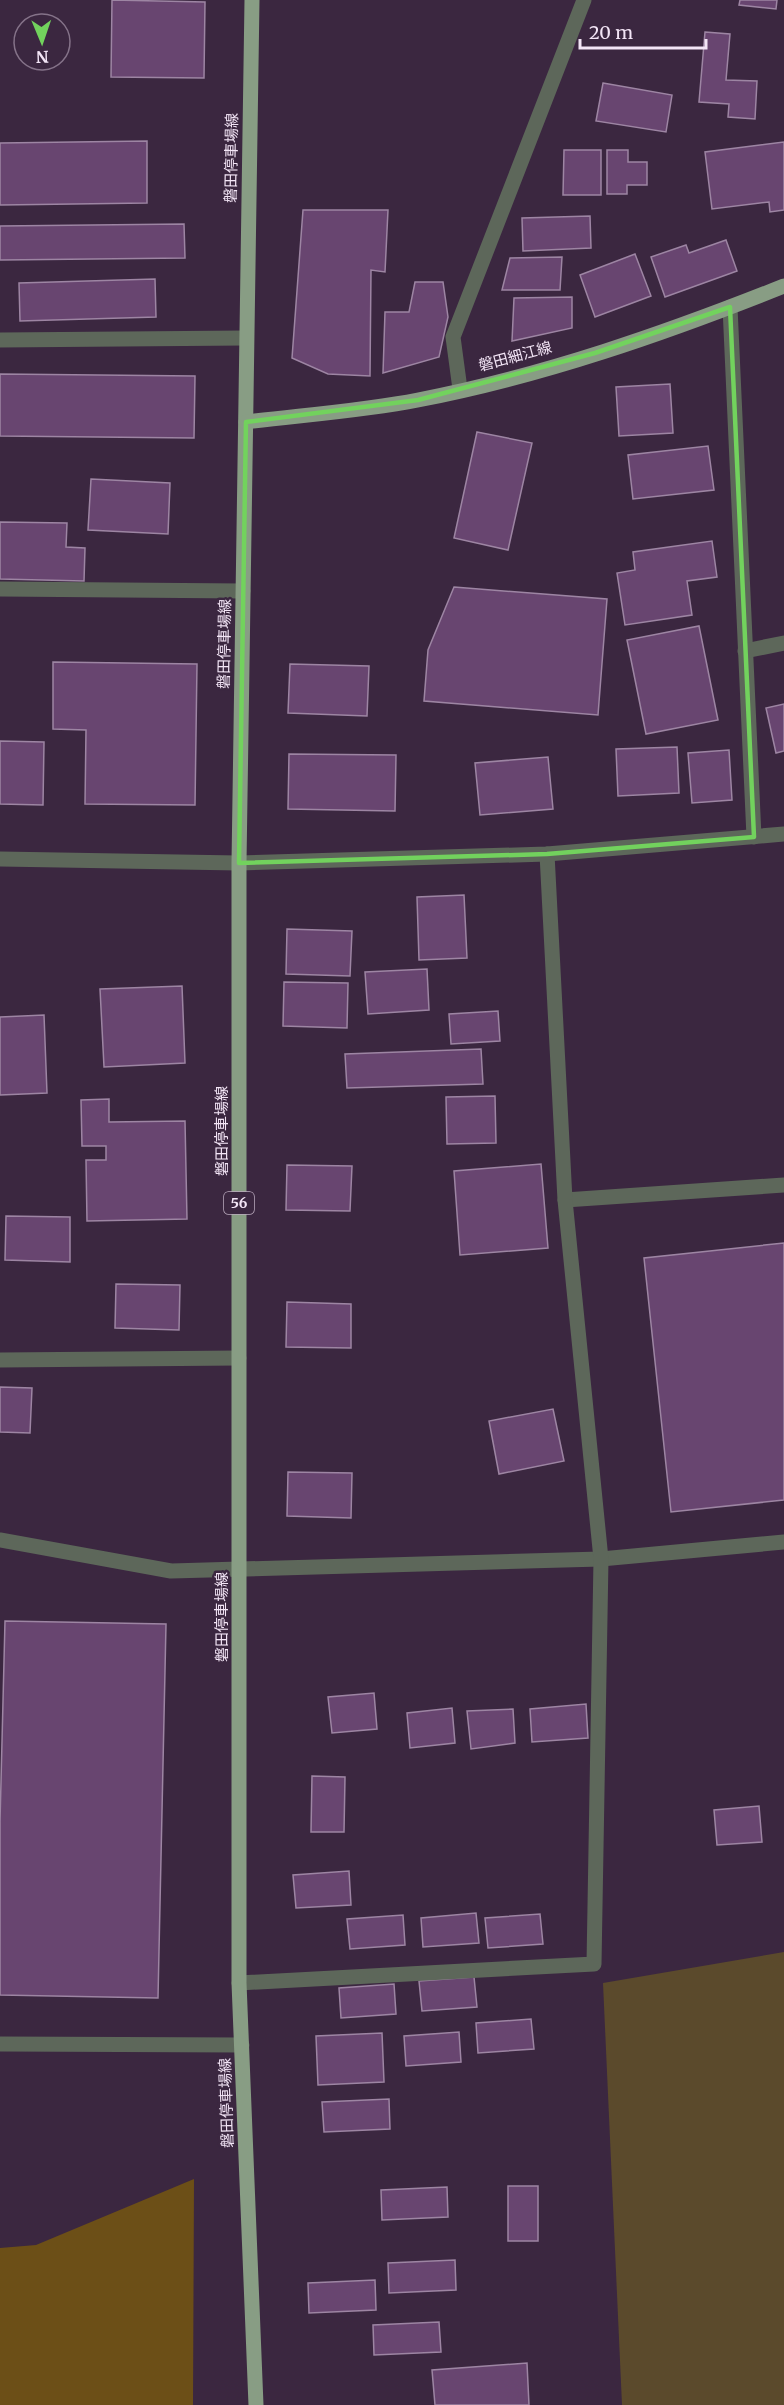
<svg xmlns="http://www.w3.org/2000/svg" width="784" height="2405" viewBox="0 0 784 2405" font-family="Merriweather,'Noto Sans JP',serif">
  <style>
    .green { fill: #5b4a2c }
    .forest { fill: #6c4f17 }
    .building { fill: #684570; stroke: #9d85a3; stroke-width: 1.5 }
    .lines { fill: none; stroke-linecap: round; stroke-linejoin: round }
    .minor { stroke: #5d675a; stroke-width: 15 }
    .major { stroke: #889d84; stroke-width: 15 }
    .marked { fill: none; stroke: #72d25d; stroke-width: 4.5; stroke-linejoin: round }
    .labels { text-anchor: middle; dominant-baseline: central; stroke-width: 5; stroke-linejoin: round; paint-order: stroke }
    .shield { fill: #3b2740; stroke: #bcacbf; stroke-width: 1.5 }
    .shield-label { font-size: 14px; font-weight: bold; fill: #f3e5f6 }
    .street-label { font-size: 15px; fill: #f3e5f6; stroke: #3b2740 }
  </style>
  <rect width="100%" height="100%" fill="#3b2740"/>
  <path class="green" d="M 784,1952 L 784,2405 L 622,2405 L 603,1983 Z"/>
  <path class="forest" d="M 194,2179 L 193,2405 L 0,2405 L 0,2248 L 36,2245 Z"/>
  <g class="building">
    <path d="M 112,0 L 205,2 L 204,78 L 111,77 Z"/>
    <path d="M 740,0 L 777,0 L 776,9 L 739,5 Z"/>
    <path d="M 705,32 L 730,34 L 726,80 L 757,81 L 755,119 L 728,117 L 729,104 L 699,102 Z"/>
    <path d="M 603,83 L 672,95 L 666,132 L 596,121 Z"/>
    <path d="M 147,141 L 147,203 L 0,205 L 0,143 Z"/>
    <path d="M 784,142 L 784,210 L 770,212 L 769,202 L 712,209 L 705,152 Z"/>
    <path d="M 564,150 L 601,150 L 601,195 L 563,195 Z"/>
    <path d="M 607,150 L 628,150 L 628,162 L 647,162 L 647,185 L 627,185 L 627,194 L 607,194 Z"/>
    <path d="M 303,210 L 388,210 L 385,272 L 371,270 L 370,376 L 328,374 L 292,358 Z"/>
    <path d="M 590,216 L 591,248 L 523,251 L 522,218 Z"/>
    <path d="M 184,224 L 185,258 L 0,260 L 0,226 Z"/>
    <path d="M 726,240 L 737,271 L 665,297 L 651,257 L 686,245 L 689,253 Z"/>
    <path d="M 635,254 L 651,296 L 595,317 L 580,275 Z"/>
    <path d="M 562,257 L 560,290 L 502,290 L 510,258 Z"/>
    <path d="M 155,279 L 156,317 L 20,321 L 19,283 Z"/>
    <path d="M 415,282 L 443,282 L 448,317 L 439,357 L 383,373 L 385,312 L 409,312 Z"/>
    <path d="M 572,297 L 572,328 L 512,341 L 514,298 Z"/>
    <path d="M 0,374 L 195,376 L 194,438 L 0,436 Z"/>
    <path d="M 670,384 L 673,433 L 619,436 L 616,387 Z"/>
    <path d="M 477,432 L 532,443 L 508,550 L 454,538 Z"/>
    <path d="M 708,446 L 714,490 L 633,499 L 628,455 Z"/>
    <path d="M 91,479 L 170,483 L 168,534 L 88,530 Z"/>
    <path d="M 0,522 L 67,523 L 66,547 L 85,548 L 84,581 L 0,579 Z"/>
    <path d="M 712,541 L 717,577 L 687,581 L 692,615 L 625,625 L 617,573 L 635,570 L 633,552 Z"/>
    <path d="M 454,587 L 607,599 L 598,715 L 424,701 L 428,650 Z"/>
    <path d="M 699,626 L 718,720 L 646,734 L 627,640 Z"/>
    <path d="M 53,662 L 197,664 L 195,805 L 85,804 L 86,730 L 53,729 Z"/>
    <path d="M 290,664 L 369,666 L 367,716 L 288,713 Z"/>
    <path d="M 784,704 L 784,751 L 776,753 L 766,708 Z"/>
    <path d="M 0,741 L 44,742 L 43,805 L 0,804 Z"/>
    <path d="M 677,747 L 679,793 L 618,796 L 616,749 Z"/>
    <path d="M 729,750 L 732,800 L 692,803 L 688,753 Z"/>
    <path d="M 289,754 L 396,755 L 395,811 L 288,809 Z"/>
    <path d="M 548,757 L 553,809 L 480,815 L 475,763 Z"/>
    <path d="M 464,895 L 467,958 L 419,960 L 417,897 Z"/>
    <path d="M 287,929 L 352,931 L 350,976 L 286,974 Z"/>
    <path d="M 427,969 L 429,1010 L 368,1014 L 365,972 Z"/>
    <path d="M 284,982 L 348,983 L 347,1028 L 283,1026 Z"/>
    <path d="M 182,986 L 185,1063 L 104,1067 L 100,989 Z"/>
    <path d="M 498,1011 L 500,1041 L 451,1044 L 449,1014 Z"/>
    <path d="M 44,1015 L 47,1093 L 0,1095 L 0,1017 Z"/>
    <path d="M 481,1049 L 483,1084 L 347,1088 L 345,1054 Z"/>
    <path d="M 495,1096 L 496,1143 L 447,1144 L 446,1097 Z"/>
    <path d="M 109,1099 L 109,1122 L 185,1121 L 187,1219 L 87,1221 L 86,1160 L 106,1160 L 106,1146 L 82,1146 L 81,1100 Z"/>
    <path d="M 541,1164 L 548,1248 L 460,1255 L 454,1171 Z"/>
    <path d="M 287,1165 L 352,1166 L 350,1211 L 286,1210 Z"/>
    <path d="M 6,1216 L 70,1217 L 70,1262 L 5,1260 Z"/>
    <path d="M 784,1243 L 784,1500 L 671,1512 L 644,1258 Z"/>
    <path d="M 116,1284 L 180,1285 L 179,1330 L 115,1328 Z"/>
    <path d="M 287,1302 L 351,1304 L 351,1348 L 286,1347 Z"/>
    <path d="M 0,1387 L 32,1388 L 30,1433 L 0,1432 Z"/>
    <path d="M 553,1409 L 564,1461 L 499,1474 L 489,1421 Z"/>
    <path d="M 288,1472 L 352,1473 L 351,1518 L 287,1516 Z"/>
    <path d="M 5,1621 L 166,1624 L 158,1998 L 0,1995 L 0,1822 Z"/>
    <path d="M 374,1693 L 377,1729 L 332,1733 L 328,1697 Z"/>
    <path d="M 586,1704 L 588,1738 L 532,1742 L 530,1709 Z"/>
    <path d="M 452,1708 L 455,1743 L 410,1748 L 407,1713 Z"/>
    <path d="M 513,1709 L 515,1743 L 471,1749 L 467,1711 Z"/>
    <path d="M 312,1776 L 345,1777 L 344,1832 L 311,1832 Z"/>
    <path d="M 759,1806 L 762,1842 L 717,1845 L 714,1810 Z"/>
    <path d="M 349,1871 L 351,1905 L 296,1908 L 293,1875 Z"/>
    <path d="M 476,1913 L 479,1943 L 423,1947 L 421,1918 Z"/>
    <path d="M 540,1914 L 543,1944 L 488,1948 L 485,1918 Z"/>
    <path d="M 403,1915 L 405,1945 L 350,1949 L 347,1919 Z"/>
    <path d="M 474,1977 L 477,2007 L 422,2011 L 419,1981 Z"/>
    <path d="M 394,1984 L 396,2014 L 341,2018 L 339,1988 Z"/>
    <path d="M 531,2019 L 534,2049 L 478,2053 L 476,2023 Z"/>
    <path d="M 459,2032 L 461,2062 L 406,2066 L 404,2036 Z"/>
    <path d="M 382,2033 L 384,2082 L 318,2085 L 316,2036 Z"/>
    <path d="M 389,2099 L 390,2129 L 324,2132 L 322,2102 Z"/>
    <rect x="508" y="2186" width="30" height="55"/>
    <path d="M 447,2187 L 448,2217 L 382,2220 L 381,2190 Z"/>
    <path d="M 455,2260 L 456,2290 L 389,2293 L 388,2263 Z"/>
    <path d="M 375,2280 L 376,2310 L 309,2313 L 308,2283 Z"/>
    <path d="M 439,2322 L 441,2352 L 374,2355 L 373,2325 Z"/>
    <path d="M 527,2363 L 529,2405 L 435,2405 L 432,2370 Z"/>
  </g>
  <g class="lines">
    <g class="minor">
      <path d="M 730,307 L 754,837"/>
      <path d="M 0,340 L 245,338"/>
      <path d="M 460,389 L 453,337 L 584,0"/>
      <path d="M 0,589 L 243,591"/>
      <path d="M 745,651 L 784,643"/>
      <path d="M 0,859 L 239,863 L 547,854 L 784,834"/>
      <path d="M 565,1200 L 784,1185"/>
      <path d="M 0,1360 L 239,1358"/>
      <path d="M 0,1540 L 171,1571 L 601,1559 L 784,1542"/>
      <path d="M 239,1983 L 594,1964 L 601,1559 L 565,1200 L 547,854"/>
      <path d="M 0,2044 L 242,2045"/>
    </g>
    <g class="major">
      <path d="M 252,0 L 239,863 L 239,1983 L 256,2405"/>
      <path d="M 246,422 C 303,415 362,411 418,400 C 543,376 666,333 784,286"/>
    </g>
  </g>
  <path class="marked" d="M 730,307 L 754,837 L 547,854 L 239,863 L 246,422 L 418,400 L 595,353 Z"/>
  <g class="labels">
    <rect class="shield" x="224" y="1192" width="30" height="22" rx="4.5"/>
    <g class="shield-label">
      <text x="239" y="1203">56</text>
    </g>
    <g class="street-label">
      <text transform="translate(231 158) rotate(-89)">磐田停車場線</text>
      <text transform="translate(515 356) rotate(-15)">磐田細江線</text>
      <text transform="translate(224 644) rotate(-89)">磐田停車場線</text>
      <text transform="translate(221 1131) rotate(-90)">磐田停車場線</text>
      <text transform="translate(221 1617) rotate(-90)">磐田停車場線</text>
      <text transform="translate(226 2103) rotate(-92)">磐田停車場線</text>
    </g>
  </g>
  <g transform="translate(42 42) rotate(178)"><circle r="28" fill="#3b2740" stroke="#857389" stroke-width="1.5"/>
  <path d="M0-4.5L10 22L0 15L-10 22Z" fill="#72d25d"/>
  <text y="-9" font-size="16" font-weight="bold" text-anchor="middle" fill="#f3e5f6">N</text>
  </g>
  <path d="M580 39v9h126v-9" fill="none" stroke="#f3e5f6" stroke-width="3"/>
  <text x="589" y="39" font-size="18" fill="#f3e5f6" stroke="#3b2740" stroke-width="4.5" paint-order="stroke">20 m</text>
</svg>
